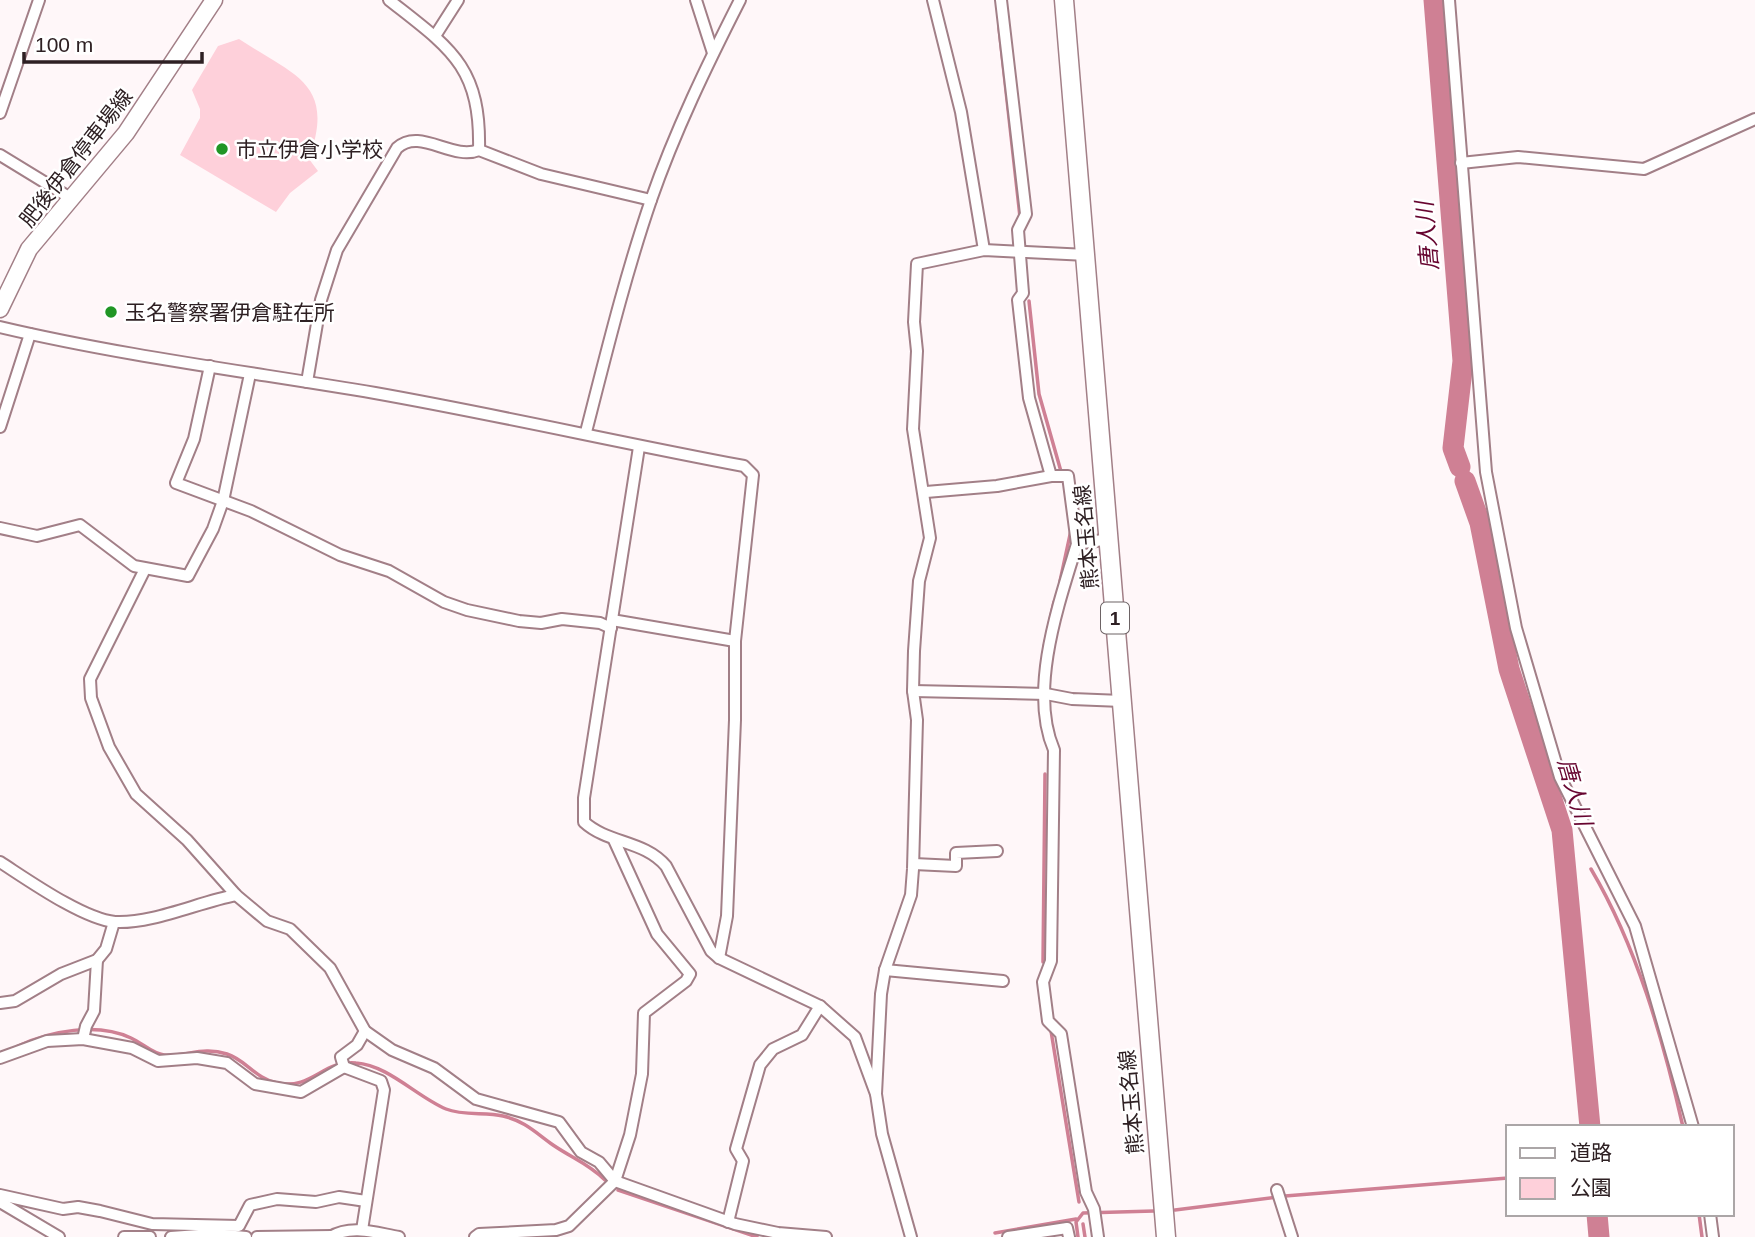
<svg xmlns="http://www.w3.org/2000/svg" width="1755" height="1237" viewBox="0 0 1755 1237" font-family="Helvetica,'Noto Sans JP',sans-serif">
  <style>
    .green { fill: #fed0da }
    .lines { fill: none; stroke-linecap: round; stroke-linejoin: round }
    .stream { stroke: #cf8094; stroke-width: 3.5 }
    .river { stroke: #cf8094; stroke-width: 21 }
    .minor-casing { stroke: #a27f87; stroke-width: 14 }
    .secondary-casing { stroke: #a27f87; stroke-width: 19 }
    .primary-casing { stroke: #a27f87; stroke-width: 21 }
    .minor { stroke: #fff; stroke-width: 10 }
    .secondary { stroke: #fff; stroke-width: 16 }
    .primary { stroke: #fff; stroke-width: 18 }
    .poi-dot { fill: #209625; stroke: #fff; stroke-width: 2.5 }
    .labels { text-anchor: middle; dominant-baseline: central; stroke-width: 5; stroke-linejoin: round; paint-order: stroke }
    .shield { fill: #fff; stroke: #6d6365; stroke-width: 2 }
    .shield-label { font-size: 19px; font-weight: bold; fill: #2e2023 }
    .poi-label { font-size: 21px; fill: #2e2023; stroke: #fff; text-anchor: start }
    .street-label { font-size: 21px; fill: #2e2023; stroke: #fff }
    .water-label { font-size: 23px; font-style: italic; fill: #670530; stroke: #fff }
  </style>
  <rect width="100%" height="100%" fill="#fff7f9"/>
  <path class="green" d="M 239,39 C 295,76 336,83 309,159 L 318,171 L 290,193 L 276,212 L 180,155 L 200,118 L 200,109 L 192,90 L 218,46 Z"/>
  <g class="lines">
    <g class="stream">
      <path d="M 999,28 L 1020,217"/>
      <path d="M 1029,301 L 1039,394 L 1062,475"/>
      <path d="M 1060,581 L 1071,530"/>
      <path d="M 1044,647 L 1054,602"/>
      <path d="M 1567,864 L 1572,865"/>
      <path d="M 1591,869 C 1637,947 1663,1039 1683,1127"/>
      <path d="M 1043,962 L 1045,774"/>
      <path d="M 1051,1031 L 1079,1202"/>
      <path d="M 18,1046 C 50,1031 97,1022 131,1038 C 142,1043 153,1054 164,1055 C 186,1057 202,1046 227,1054 C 246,1060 256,1079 277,1083 C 313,1090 322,1060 356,1063 C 388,1065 417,1097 446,1109 C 463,1116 485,1112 503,1116 C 525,1121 536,1133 553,1145 C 572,1158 589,1164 605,1180"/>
      <path d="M 618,1190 L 757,1237"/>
      <path d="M 1175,1210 L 1285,1196 L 1508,1178"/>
      <path d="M 1699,1214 L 1702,1237"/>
      <path d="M 1083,1224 L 1085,1237"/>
      <path d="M 995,1233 L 1076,1219"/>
      <path d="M 1078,1237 L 1076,1222 L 1083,1213 L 1154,1211"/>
    </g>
    <g class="river">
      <path d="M 1434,0 L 1463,361 L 1453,448 L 1460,467"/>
      <path d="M 1465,481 L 1480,523 L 1509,669 L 1562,830 L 1590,1127"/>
      <path d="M 1597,1214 L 1599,1237"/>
    </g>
    <defs>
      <g id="minor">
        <path d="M 389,0 C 450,48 481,66 479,150"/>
        <path d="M 696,0 L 713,53"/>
        <path d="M 933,0 L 961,112 L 984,250"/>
        <path d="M 1001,0 L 1026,214 L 1018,230 L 1023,293 L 1018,300 L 1029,398 L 1051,476 L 1068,476 L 1077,544 C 1059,603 1028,690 1054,750 L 1051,961 L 1043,982 L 1048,1021 L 1061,1034 L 1086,1192 L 1094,1209 L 1098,1237"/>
        <path d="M 1449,0 L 1486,472 L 1516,628 L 1560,777 L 1635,926 L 1693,1127"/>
        <path d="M 435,36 L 458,0"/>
        <path d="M 0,113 L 39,0"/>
        <path d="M 0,155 L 72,199"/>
        <path d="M 1461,163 L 1518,157 L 1644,169 L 1755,119"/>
        <path d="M 0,327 C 123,356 251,372 375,393 C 499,415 621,443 744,466 L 753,475 L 735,641 L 735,720 L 727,916 L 719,958"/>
        <path d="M 210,366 L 194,439 L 176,483 L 251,511 L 340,555 L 389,571 L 444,602 L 467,610 L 519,621 L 541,623 L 562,619 L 600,623 L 611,628"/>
        <path d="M 307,382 L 321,300 L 337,250 L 397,148 C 420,127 452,161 479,150 L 541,174 L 651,200"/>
        <path d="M 0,427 L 30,334"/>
        <path d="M 586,432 C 606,354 625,276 651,200 C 675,131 707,65 740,0"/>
        <path d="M 639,447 L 584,798 L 584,822 C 608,844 644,840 666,866 L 711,951 L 719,958 L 820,1006 L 855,1037 L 876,1094 L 882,1134 L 911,1237"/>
        <path d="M 926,492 L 997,486 L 1051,476"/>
        <path d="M 0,528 L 37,536 L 80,525 L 134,566 L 188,576 L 213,529 L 223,501 L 250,374"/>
        <path d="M 1077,544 L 1109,539"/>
        <path d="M 145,569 L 90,679 L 91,698 L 109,747 L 136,794 L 187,840 L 236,895 L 267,921 L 290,929 L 330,968 L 365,1031 L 392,1050 L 434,1068 L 476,1099 L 559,1122 L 581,1152 L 599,1162 L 615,1181 L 735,1224 L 778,1233 L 826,1237"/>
        <path d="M 612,620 L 735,641"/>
        <path d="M 913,691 L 1046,694 L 1072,699 L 1122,701"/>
        <path d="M 0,862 C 28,880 83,919 115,922 C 152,924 199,902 236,895"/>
        <path d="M 914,864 L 956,866 L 956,853 L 997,851"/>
        <path d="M 885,970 L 1003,981"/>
        <path d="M 0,1003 L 15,1001 L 61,974 L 97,960 L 106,949 L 114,922"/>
        <path d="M 83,1039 L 86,1026 L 94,1011 L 97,960"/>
        <path d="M 0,1058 L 47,1041 L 83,1039 L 132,1048 L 158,1061 L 197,1058 L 227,1063 L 255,1084 L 301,1092 L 344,1067"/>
        <path d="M 344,1067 L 381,1081 L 384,1090 L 362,1230"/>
        <path d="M 344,1067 L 341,1057 L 357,1045 L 365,1031"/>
        <path d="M 876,1094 L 881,994 L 885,970 L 911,895 L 913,869 L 917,720 L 913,691 L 914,651 L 919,581 L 930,538 L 913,429 L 917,351 L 914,322 L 917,264 L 984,250 L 1087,255"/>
        <path d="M 1277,1190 L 1292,1237"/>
        <path d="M 0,1195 L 63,1209 L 78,1207 L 100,1211 L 152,1224 L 239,1226 L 250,1205 L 277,1199 L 316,1202 L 339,1197 L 366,1201"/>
        <path d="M 0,1202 L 59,1237"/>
        <path d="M 1710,1214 L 1713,1237"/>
        <path d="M 728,1222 L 743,1161 L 736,1149 L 760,1065 L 773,1049 L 802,1035 L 820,1006"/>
        <path d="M 124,1237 L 150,1237"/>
        <path d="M 171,1237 L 213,1234 L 246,1237"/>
        <path d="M 257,1237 L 332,1236"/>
        <path d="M 330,1237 C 352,1224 376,1233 399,1237"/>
        <path d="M 475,1237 L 479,1234 L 556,1230 L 569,1226 L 615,1181 L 630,1135 L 642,1074 L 644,1013 L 686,981 L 690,974 L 657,934 L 614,840"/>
        <path d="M 1008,1237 L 1067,1228 L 1069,1237"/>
      </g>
      <path id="secondary" d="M 0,309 L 29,249 L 126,133 L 214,0"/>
      <path id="primary" d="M 1064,0 L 1166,1237"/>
    </defs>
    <use href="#minor" class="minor-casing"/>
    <use href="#secondary" class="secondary-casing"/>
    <use href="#primary" class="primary-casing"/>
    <use href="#minor" class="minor"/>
    <use href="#secondary" class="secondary"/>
    <use href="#primary" class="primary"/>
  </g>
  <g class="poi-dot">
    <circle cx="222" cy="149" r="7"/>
    <circle cx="111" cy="312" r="7"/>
  </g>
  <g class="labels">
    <rect class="shield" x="1101" y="602.5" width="28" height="31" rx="5"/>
    <g class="shield-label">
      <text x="1115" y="618">1</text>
    </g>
    <g class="poi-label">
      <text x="236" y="149">市立伊倉小学校</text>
      <text x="125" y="312">玉名警察署伊倉駐在所</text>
    </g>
    <g class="street-label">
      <text transform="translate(76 158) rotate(-52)">肥後伊倉停車場線</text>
      <text transform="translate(1086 537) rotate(-95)">熊本玉名線</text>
      <text transform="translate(1131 1102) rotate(-95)">熊本玉名線</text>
    </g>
    <g class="water-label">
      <text transform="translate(1427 236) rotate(-95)">唐人川</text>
      <text transform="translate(1575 792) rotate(74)">唐人川</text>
    </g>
  </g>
  <rect x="1506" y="1125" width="228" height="91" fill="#ffffff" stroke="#aba6a7" stroke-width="2"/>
  <rect x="1520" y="1148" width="35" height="10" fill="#ffffff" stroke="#aba6a7" stroke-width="2"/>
  <text x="1570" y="1160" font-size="21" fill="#2e2023">道路</text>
  <rect x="1520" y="1178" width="35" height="21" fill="#fed0da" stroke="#aba6a7" stroke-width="2"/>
  <text x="1570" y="1195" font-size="21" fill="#2e2023">公園</text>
  <path d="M24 52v10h178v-10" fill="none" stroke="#2e2023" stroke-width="3.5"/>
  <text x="35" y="52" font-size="21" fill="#2e2023" stroke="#ffffff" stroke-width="5" paint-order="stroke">100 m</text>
</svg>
